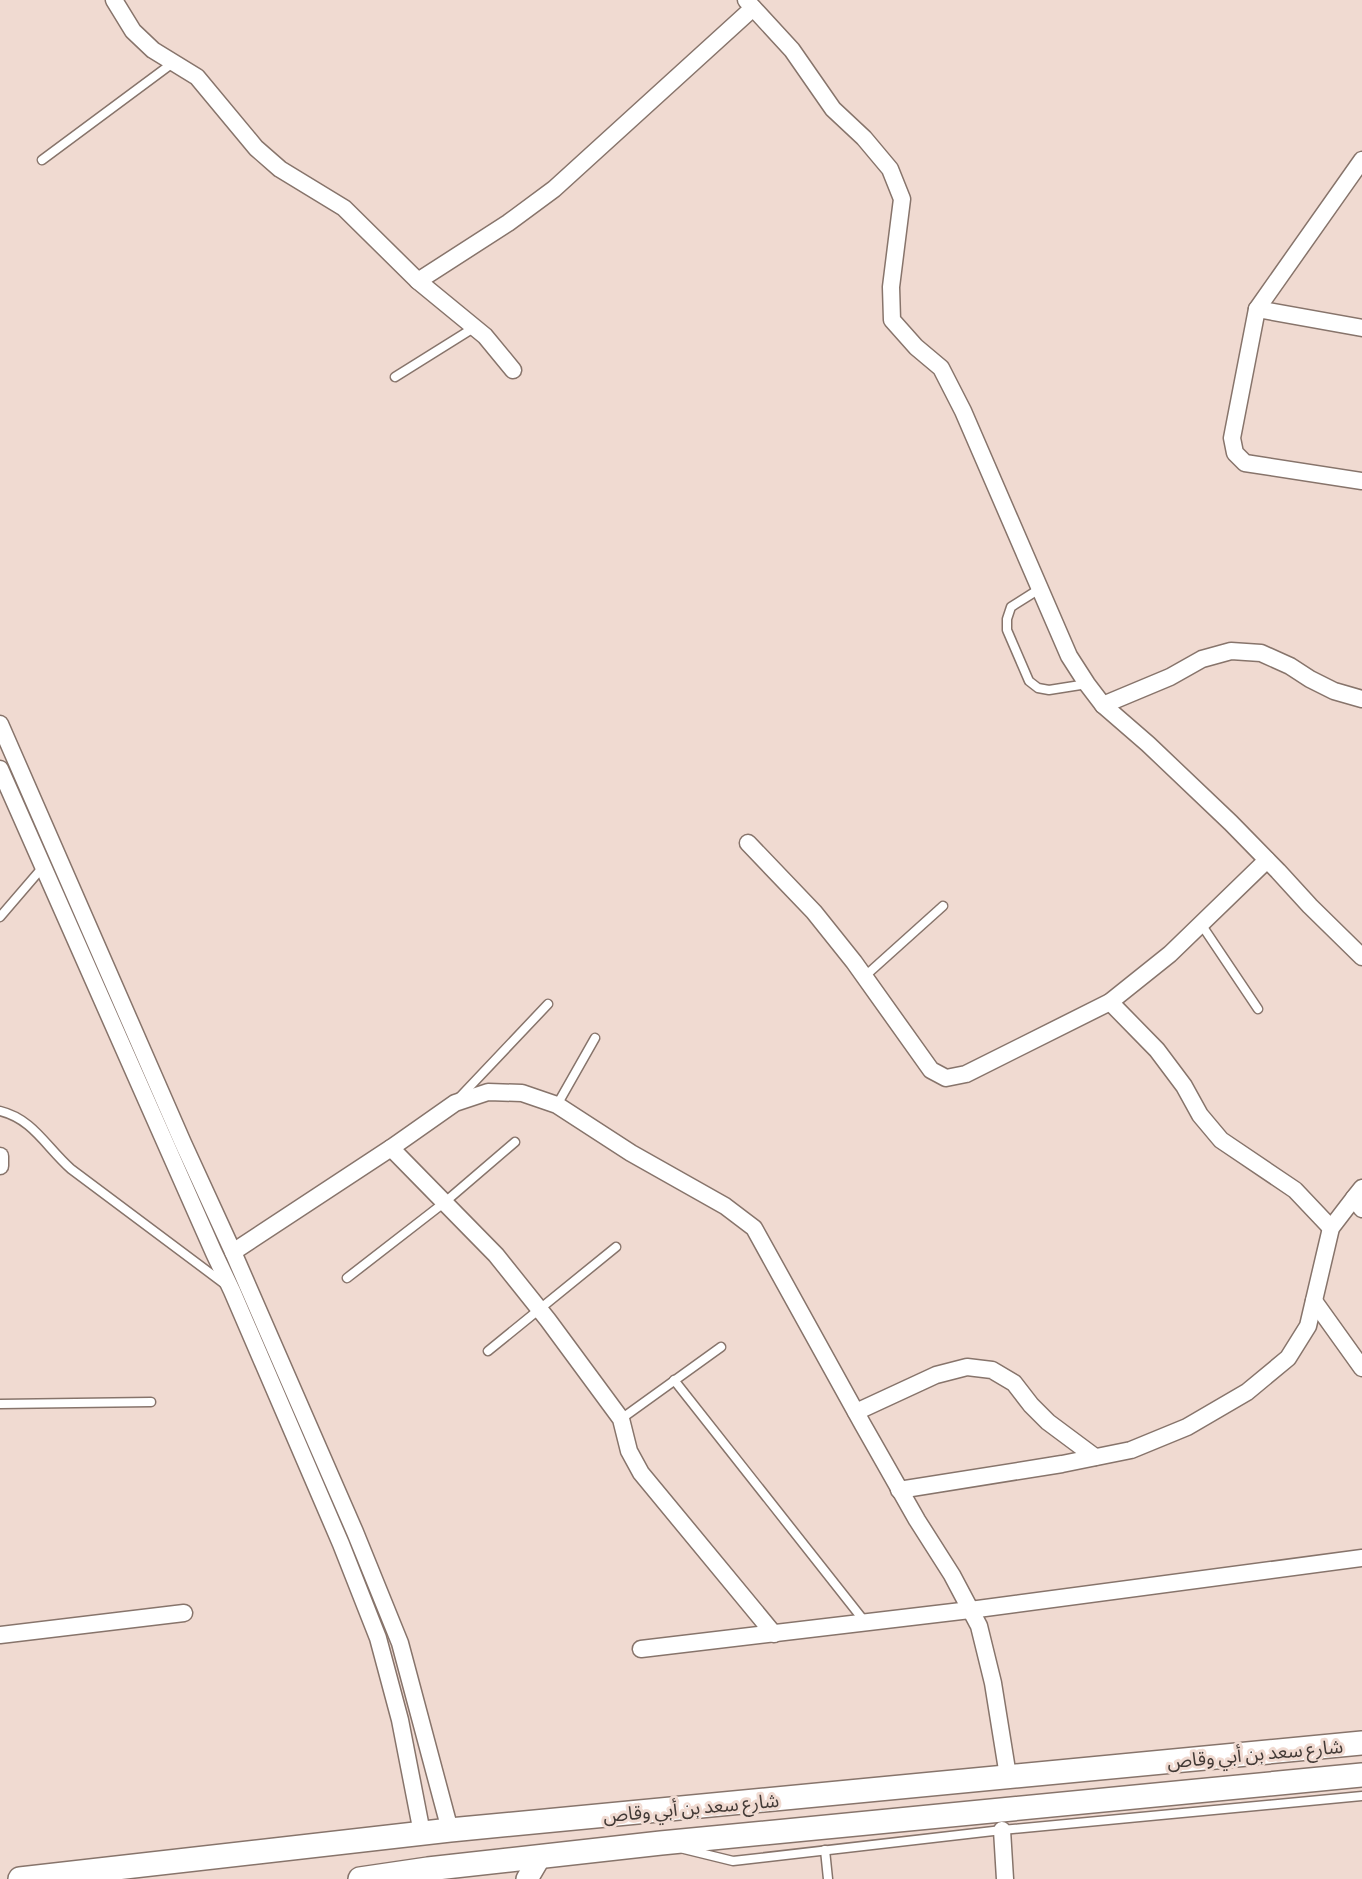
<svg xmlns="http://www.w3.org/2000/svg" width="1362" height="1879" viewBox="0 0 1362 1879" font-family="Commissioner,'Noto Sans Arabic',sans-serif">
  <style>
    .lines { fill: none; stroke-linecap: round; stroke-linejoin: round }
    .service-casing { stroke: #87746b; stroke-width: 11 }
    .minor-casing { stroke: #87746b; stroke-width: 19 }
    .tertiary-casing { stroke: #87746b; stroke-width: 24 }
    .secondary-casing { stroke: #87746b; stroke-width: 26 }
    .service { stroke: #fff; stroke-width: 8 }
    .minor { stroke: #fff; stroke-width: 16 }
    .tertiary { stroke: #fff; stroke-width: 21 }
    .secondary { stroke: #fff; stroke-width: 23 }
    .labels { text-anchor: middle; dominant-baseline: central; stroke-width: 6; stroke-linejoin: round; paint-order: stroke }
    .street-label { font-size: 19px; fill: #433a36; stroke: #f0dad1 }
  </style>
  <rect width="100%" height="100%" fill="#f0dad1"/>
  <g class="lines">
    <defs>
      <g id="service">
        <path d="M 42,160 L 174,62"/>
        <path d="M 395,377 L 475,327"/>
        <path d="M 1041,588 L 1011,607 L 1007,619 L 1007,630 L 1029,681 L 1038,688 L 1049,690 L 1087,684"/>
        <path d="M 0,917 L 42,868"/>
        <path d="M 1201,924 L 1258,1009"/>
        <path d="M 864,977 L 943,906"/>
        <path d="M 459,1098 L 548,1004"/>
        <path d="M 557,1105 L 595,1038"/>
        <path d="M 0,1111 C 33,1119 46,1147 71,1169 L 226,1285"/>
        <path d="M 347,1278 L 445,1202 L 515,1142"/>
        <path d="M 488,1351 L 616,1247"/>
        <path d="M 674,1380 L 865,1622"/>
        <path d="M 0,1404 L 151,1402"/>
        <path d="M 621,1419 L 721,1347"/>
        <path d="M 684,1849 L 733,1861 L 1002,1830 L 1362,1796"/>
        <path d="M 825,1850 L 828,1879"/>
      </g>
      <g id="minor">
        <path d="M 114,0 L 133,31 L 153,50 L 197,77 L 256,148 L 280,169 L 344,208 L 418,281 L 508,223 L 554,189 L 753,8"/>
        <path d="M 746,0 L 792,50 L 833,109 L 864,138 L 890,169 L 902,199 L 891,287 L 892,320 L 916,347 L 941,368 L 963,411 L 1069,656 L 1087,684 L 1103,705 L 1148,744 L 1231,823 L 1278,871 L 1310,906 L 1362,957"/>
        <path d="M 1362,160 L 1257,309 L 1232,438 L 1235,453 L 1245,463 L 1362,481"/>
        <path d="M 418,281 L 485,336 L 513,370"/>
        <path d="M 1257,309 L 1362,328"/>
        <path d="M 1103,705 L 1170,677 L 1202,659 L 1231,651 L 1261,653 L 1290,666 L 1310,679 L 1334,691 L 1362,699"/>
        <path d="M 0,724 L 183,1143 L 233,1252 L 355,1532 L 400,1643 L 450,1830"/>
        <path d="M 0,769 L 214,1253 L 232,1291 L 341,1544 L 378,1638 L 400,1720 L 422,1833"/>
        <path d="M 748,843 L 814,912 L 854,962 L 931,1070 L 946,1078 L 966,1074 L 1110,1002 L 1170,954 L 1267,860"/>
        <path d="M 1110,1002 L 1157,1050 L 1184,1086 L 1200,1115 L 1221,1140 L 1295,1190 L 1331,1228"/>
        <path d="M 391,1148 L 496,1255 L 548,1320 L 621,1419 L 629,1451 L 641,1473 L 774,1634"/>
        <path d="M 0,1156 L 0,1166"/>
        <path d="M 1362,1188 L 1354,1198 L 1362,1209"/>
        <path d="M 233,1252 L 391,1148 L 455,1103 L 488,1092 L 522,1093 L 557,1105 L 631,1153 L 725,1206 L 754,1228 L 863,1425 L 917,1520 L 952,1575 L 979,1626 L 993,1683 L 1008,1776"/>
        <path d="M 1314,1301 L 1362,1368"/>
        <path d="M 856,1412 L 936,1375 L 967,1367 L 992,1370 L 1014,1383 L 1031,1405 L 1048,1422 L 1095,1457"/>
        <path d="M 899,1490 L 1062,1464 L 1131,1450 L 1187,1427 L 1247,1392 L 1288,1358 L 1308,1326 L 1331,1228 L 1354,1198"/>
        <path d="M 0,1635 L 184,1613"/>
        <path d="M 641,1649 L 970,1610 L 1362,1558"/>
        <path d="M 1002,1830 L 1005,1879"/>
      </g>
      <path id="tertiary" d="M 527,1879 L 540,1857"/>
      <g id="secondary">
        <path d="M 20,1879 L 450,1830 L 1362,1743"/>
        <path d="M 360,1879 L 428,1869 L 661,1843 L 1362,1775"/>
      </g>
    </defs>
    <use href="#service" class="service-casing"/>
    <use href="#minor" class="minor-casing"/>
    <use href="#tertiary" class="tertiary-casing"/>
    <use href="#secondary" class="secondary-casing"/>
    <use href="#service" class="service"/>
    <use href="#minor" class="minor"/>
    <use href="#tertiary" class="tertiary"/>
    <use href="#secondary" class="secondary"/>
  </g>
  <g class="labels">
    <g class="street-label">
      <text transform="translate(1255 1753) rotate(-5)">شارع سعد بن أبي وقاص</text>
      <text transform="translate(691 1807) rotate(-5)">شارع سعد بن أبي وقاص</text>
    </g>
  </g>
</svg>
